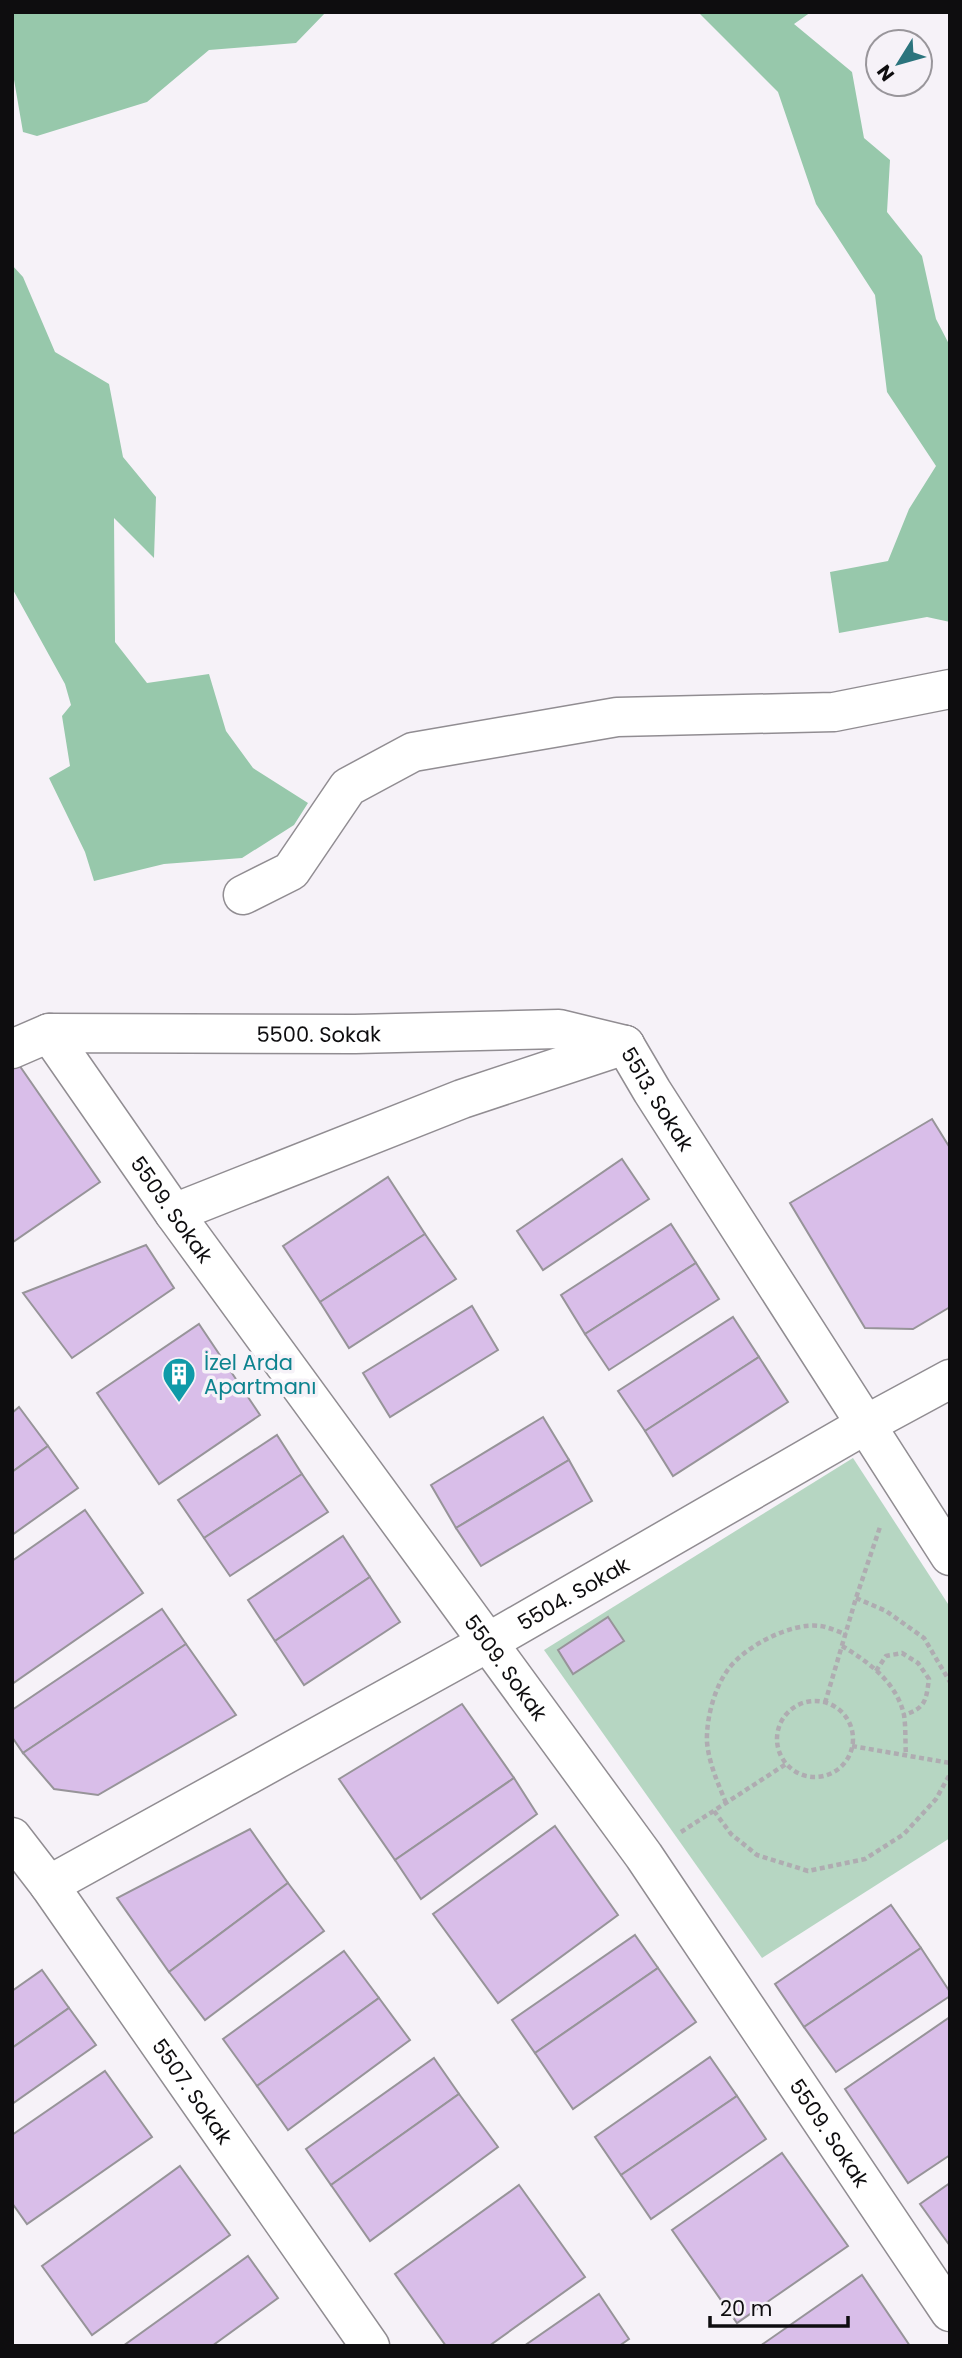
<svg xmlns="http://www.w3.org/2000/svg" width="962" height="2358" viewBox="0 0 962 2358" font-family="Poppins,sans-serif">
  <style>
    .green { fill: #b6d6c2 }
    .forest { fill: #97c8ab }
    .building { fill: #d9bee9; stroke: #979499; stroke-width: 2 }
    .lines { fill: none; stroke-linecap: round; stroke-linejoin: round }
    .minor-casing { stroke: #918d92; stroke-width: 41 }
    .path { stroke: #afacb1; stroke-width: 4.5; stroke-dasharray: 5 3.5; stroke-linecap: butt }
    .minor { stroke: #fff; stroke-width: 38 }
    .labels { text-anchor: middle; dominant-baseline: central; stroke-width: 7; stroke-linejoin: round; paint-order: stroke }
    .street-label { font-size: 21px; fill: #0e0d0f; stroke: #f6f2f8 }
    .culture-label { font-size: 21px; fill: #0d838f; stroke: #f6f2f8; text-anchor: start }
  </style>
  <rect width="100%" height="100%" fill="#f6f2f8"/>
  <path class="green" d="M 853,1458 L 950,1607 L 950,1838 L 762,1958 L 544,1650 Z"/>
  <g class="forest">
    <path d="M 12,12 L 326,12 L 296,43 L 209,50 L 147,102 L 37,136 L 23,132 L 12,68 Z"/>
    <path d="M 698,12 L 811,12 L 794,24 L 852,72 L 864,138 L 890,160 L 887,212 L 922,256 L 936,319 L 950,346 L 950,622 L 927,617 L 839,633 L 830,572 L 888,561 L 909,509 L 936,466 L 887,392 L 875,295 L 816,204 L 778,92 Z"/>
    <path d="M 12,265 L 23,277 L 55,352 L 109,384 L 123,457 L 156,497 L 154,558 L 114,518 L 115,642 L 147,683 L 209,674 L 226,731 L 253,768 L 308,803 L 294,825 L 242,858 L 164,864 L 94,881 L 85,852 L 49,778 L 70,766 L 62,716 L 71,705 L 65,684 L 12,588 Z"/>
  </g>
  <g class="building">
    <path d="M 17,1062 L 100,1182 L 13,1242 L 12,1066 Z"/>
    <path d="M 932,1119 L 950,1148 L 950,1307 L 913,1329 L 865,1328 L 790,1203 Z"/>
    <path d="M 622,1159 L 649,1199 L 543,1270 L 517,1231 Z"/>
    <path d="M 388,1177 L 425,1234 L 320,1302 L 283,1246 Z"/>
    <path d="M 671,1224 L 696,1263 L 585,1334 L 561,1295 Z"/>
    <path d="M 425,1234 L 456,1279 L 349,1348 L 320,1302 Z"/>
    <path d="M 146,1245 L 174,1288 L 72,1358 L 23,1293 Z"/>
    <path d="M 696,1263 L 719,1299 L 609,1370 L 585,1334 Z"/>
    <path d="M 472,1306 L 498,1350 L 390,1417 L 363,1373 Z"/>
    <path d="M 733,1317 L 759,1357 L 645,1431 L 618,1391 Z"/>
    <path d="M 199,1324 L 260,1415 L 159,1484 L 97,1393 Z"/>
    <path d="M 759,1357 L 788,1402 L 673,1476 L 645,1431 Z"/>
    <path d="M 19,1407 L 48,1446 L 12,1472 L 12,1413 Z"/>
    <path d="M 543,1417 L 569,1460 L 456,1528 L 431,1485 Z"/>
    <path d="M 277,1435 L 302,1474 L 204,1538 L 178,1500 Z"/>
    <path d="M 48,1446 L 78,1488 L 12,1535 L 12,1472 Z"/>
    <path d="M 569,1460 L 592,1501 L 481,1566 L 456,1528 Z"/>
    <path d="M 302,1474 L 328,1512 L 230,1576 L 204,1538 Z"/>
    <path d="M 85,1510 L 143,1593 L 12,1684 L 12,1561 Z"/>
    <path d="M 343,1536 L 370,1577 L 275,1641 L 248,1600 Z"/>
    <path d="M 370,1577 L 400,1622 L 304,1685 L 275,1641 Z"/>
    <path d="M 162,1609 L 186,1644 L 23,1753 L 12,1737 L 12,1710 Z"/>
    <path d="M 608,1617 L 624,1641 L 573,1674 L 558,1650 Z"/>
    <path d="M 186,1644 L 236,1715 L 98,1795 L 54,1789 L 23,1753 Z"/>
    <path d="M 462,1704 L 514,1778 L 395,1860 L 339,1779 Z"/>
    <path d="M 514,1778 L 537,1814 L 421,1899 L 395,1860 Z"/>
    <path d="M 555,1826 L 618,1915 L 498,2003 L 433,1914 Z"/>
    <path d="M 250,1829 L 288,1883 L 169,1972 L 117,1898 Z"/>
    <path d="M 288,1883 L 324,1931 L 205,2020 L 169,1972 Z"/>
    <path d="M 891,1905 L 921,1948 L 804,2027 L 775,1984 Z"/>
    <path d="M 635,1935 L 658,1968 L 535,2053 L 512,2020 Z"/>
    <path d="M 921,1948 L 950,1992 L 950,1996 L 836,2072 L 804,2027 Z"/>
    <path d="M 344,1951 L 379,1998 L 257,2086 L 223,2039 Z"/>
    <path d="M 658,1968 L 696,2022 L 573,2109 L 535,2053 Z"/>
    <path d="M 42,1970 L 69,2008 L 12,2048 L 12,1991 Z"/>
    <path d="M 379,1998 L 410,2040 L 288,2130 L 257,2086 Z"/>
    <path d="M 69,2008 L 96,2045 L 12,2104 L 12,2048 Z"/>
    <path d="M 950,2017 L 950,2155 L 908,2183 L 845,2089 Z"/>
    <path d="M 710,2057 L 737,2096 L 621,2175 L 595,2137 Z"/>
    <path d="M 434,2058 L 459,2094 L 331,2185 L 306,2149 Z"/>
    <path d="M 105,2071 L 152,2137 L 27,2224 L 12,2203 L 12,2135 Z"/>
    <path d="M 459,2094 L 498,2147 L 370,2241 L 331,2185 Z"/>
    <path d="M 737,2096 L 766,2139 L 651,2219 L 621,2175 Z"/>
    <path d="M 782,2153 L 848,2246 L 737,2323 L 672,2230 Z"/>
    <path d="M 180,2166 L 230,2235 L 92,2335 L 42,2266 Z"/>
    <path d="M 950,2183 L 950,2246 L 920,2204 Z"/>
    <path d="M 519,2185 L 585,2277 L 489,2346 L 446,2346 L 395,2274 Z"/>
    <path d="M 248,2256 L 278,2298 L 212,2346 L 123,2346 Z"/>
    <path d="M 862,2275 L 910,2346 L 760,2346 Z"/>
    <path d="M 599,2294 L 629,2339 L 619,2346 L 524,2346 Z"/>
  </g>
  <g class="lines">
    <defs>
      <g id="minor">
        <path d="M 243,895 L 291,871 L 348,787 L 413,752 L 617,717 L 834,712 L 950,689"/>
        <path id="s1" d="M 49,1033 L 174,1213 L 644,1856 L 950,2312"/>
        <path id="s2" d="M 625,1045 L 652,1091 L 950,1556"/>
        <path id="s3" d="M 12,1049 L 49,1033 L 355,1034 L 559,1029 L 625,1045"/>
        <path d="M 174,1213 L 462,1099 L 625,1045"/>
        <path id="s4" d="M 12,1837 L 49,1885 L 370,2346"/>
        <path id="s5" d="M 49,1885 L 487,1643 L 865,1425 L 950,1379"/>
      </g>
    </defs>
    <use href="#minor" class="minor-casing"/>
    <g class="path">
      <path d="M 856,1598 L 886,1611 L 924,1638 L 950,1682"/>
      <path d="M 842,1646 C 869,1662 897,1683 904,1715 C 906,1728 905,1742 906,1755"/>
      <path d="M 876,1671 L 886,1656 L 902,1653 L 918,1663 L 929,1679 C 926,1700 926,1708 904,1715"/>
      <circle cx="815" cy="1739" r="38"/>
      <path d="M 825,1703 L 856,1598 L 880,1527"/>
      <path d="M 852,1746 L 950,1763"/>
      <path d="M 726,1803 C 718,1783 709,1764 707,1742 C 706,1720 714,1689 727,1671 C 743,1647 791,1622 820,1626 C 829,1627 838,1632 846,1634"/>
      <path d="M 714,1811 L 731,1834 L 757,1855 L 808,1871 L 865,1859 L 904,1834 L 936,1799 L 950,1774"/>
      <path d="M 681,1832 L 786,1764"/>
    </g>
    <use href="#minor" class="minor"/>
  </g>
  <defs>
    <symbol id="building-pin" viewBox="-11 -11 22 30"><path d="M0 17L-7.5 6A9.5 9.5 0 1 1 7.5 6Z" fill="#0f9aa8" stroke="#f6f2f8"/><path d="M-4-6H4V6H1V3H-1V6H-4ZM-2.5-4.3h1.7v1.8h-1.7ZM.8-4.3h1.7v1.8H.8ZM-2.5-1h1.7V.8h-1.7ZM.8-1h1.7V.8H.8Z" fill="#fff"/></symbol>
  </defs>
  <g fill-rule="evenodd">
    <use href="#building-pin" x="160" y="1355" width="38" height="52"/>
  </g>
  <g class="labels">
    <g class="street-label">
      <text stroke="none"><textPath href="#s3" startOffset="310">5500. Sokak</textPath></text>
      <text stroke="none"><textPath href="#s2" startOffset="63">5513. Sokak</textPath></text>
      <text stroke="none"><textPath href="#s1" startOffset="215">5509. Sokak</textPath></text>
      <text stroke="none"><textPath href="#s5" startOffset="600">5504. Sokak</textPath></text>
      <text stroke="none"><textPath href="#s1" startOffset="782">5509. Sokak</textPath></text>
      <text stroke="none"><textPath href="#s4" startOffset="312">5507. Sokak</textPath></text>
      <text stroke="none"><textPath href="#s1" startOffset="1349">5509. Sokak</textPath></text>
    </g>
    <g class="culture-label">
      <text x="204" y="1362">İzel Arda<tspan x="204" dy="24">Apartmanı</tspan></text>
    </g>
  </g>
  <rect width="962" height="2358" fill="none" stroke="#0e0d0f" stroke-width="28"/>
  <g transform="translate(899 63) rotate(233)"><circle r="33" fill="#f6f2f8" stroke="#99969b" stroke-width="2"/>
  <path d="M0-5L12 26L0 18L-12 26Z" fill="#2b747d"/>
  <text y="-10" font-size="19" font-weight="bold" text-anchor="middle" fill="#0e0d0f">N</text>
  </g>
  <path d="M710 2316v10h138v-10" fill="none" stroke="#0e0d0f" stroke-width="3.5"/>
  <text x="720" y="2316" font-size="21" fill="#0e0d0f" stroke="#f6f2f8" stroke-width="5" paint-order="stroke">20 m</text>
</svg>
